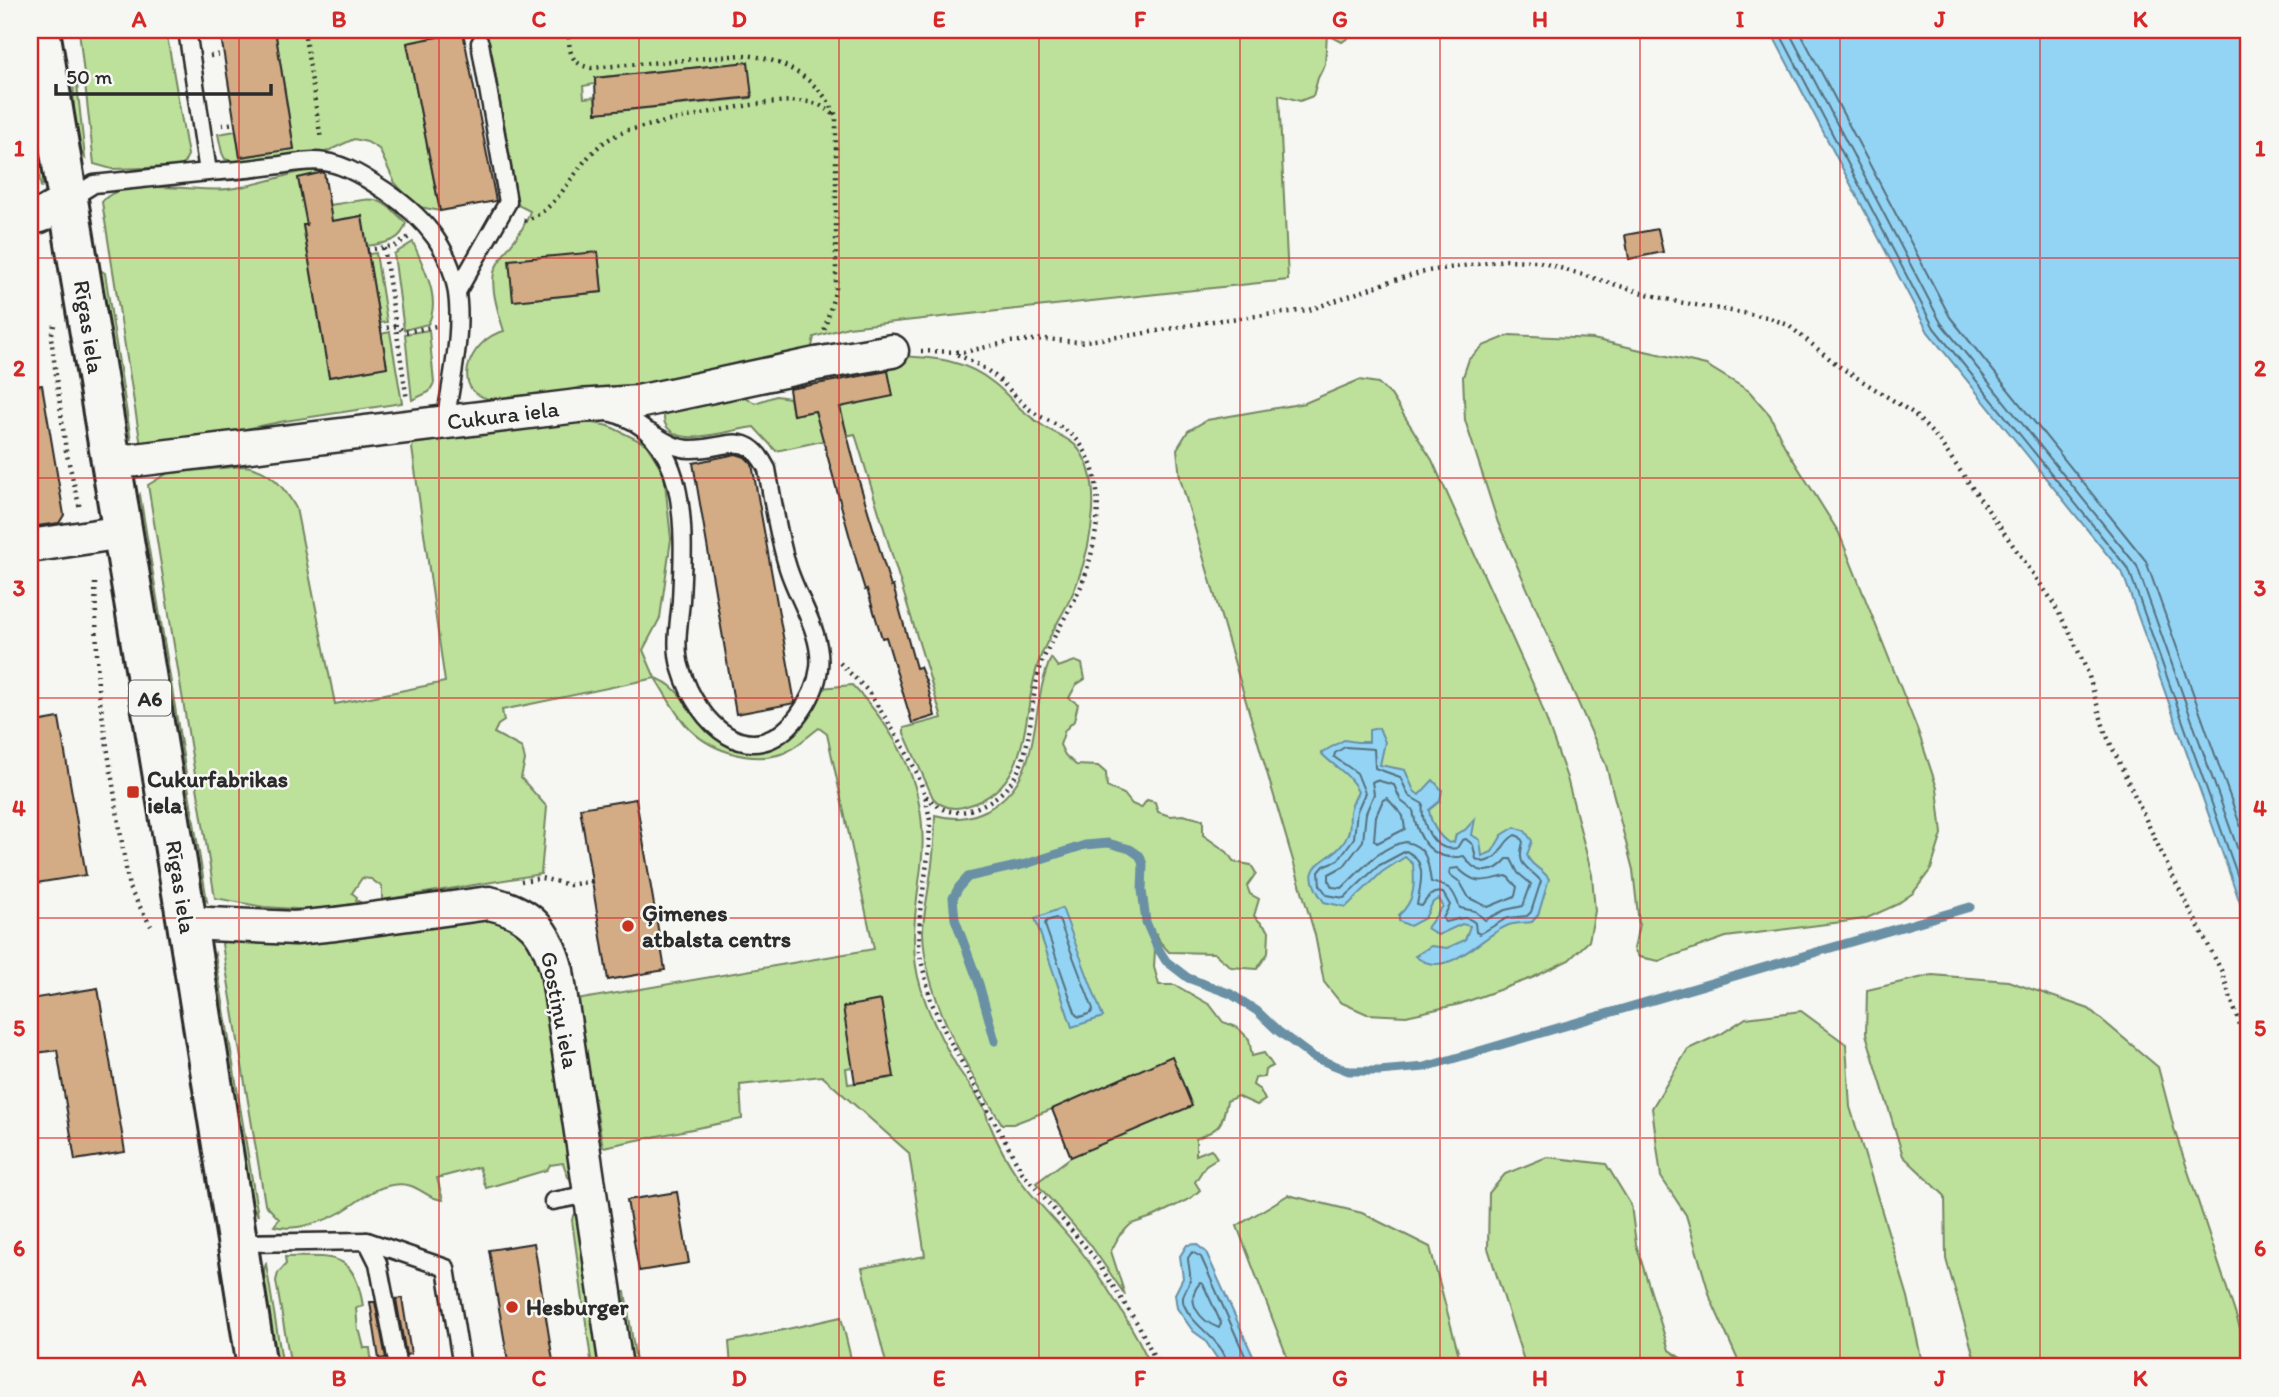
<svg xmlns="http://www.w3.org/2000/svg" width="2279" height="1397" viewBox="0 0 2279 1397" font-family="Itim,sans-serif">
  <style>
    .green { fill: #bde19b; stroke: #748663; stroke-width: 2; fill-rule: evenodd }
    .water { fill: #93d4f5; stroke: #6990a4; stroke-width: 2 }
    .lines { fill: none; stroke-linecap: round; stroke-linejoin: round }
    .shore { stroke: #556f7c; stroke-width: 2 }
    .stream { stroke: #6990a4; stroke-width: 9 }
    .building { fill: #d3ac85; stroke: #2b2b2b; stroke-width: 2 }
    .service-casing { stroke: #2b2b2b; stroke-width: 21 }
    .minor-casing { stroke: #2b2b2b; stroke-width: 37 }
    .trunk-casing { stroke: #2b2b2b; stroke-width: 44 }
    .path { stroke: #2b2b2b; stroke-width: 4.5; stroke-dasharray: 2 5; stroke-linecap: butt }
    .service { stroke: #f6f6f2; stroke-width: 16 }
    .minor { stroke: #f6f6f2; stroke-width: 32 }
    .trunk { stroke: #f6f6f2; stroke-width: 38 }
    .grid { fill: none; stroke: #d62828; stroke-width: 2; stroke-opacity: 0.55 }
    .poi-dot { fill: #c8321e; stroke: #f6f6f2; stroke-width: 2.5 }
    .labels { text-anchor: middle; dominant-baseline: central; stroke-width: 5; stroke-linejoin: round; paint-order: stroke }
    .shield { fill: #f6f6f2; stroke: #686867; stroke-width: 2 }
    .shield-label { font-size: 21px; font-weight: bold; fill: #2b2b2b }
    .street-label { font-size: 23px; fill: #2b2b2b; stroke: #f6f6f2 }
    .poi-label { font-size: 23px; font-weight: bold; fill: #2b2b2b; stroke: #f6f6f2; text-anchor: start }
    .neatline { fill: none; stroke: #d62828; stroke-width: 2.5 }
    .grid-label { font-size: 23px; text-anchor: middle; font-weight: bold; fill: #d62828 }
  </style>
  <rect width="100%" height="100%" fill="#f6f6f2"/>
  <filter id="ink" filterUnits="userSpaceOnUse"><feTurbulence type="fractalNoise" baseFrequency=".0143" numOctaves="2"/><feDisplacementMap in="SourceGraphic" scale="14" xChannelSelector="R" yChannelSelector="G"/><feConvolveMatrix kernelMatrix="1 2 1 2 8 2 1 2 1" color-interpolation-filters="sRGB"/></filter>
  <g filter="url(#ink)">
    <g class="green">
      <path d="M 79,30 L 166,30 L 188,155 L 183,165 L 176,167 L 112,169 L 94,164 Z"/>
      <path d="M 275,30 L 1353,30 L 1352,35 L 1342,42 L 1327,34 L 1325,64 L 1318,78 L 1313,96 L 1300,101 L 1279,95 L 1288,280 L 848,327 L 814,337 L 811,351 L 695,384 L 498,400 C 446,398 468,339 504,331 C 499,315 488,283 496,267 C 506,247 524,233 530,211 L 518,205 L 492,53 C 477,19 434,38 407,43 L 440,211 L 420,207 L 405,194 L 395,183 L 379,149 L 367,142 L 354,139 L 319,155 L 241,163 L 225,159 L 222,153 L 218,134 L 236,131 L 240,157 L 294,149 ZM 748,62 L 751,98 L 597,113 L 595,97 L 584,98 L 583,86 L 595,84 L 595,78 ZM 598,252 L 602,292 L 513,301 Z"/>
      <path d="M 30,74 L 45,175 L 41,188 L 30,120 Z"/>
      <path d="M 73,81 L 77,84 L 85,158 C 70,139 75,105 73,81 Z"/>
      <path d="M 308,170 L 324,172 L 298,178 L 305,212 L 330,209 L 329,205 C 372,200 375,190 406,223 C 401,243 384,243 367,246 L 361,216 L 303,226 L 329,377 L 387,367 L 381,334 L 390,332 L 402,403 L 285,421 L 166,445 L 141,446 L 102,202 C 121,175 197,193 228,189 C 255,186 282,176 308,170 Z"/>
      <path d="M 413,242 C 423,267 442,299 428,324 L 404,330 L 394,254 Z"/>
      <path d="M 376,253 L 387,322 L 380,323 L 368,254 Z"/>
      <path d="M 97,268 L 105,273 L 131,440 L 123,429 Z"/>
      <path d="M 429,330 L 434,383 L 429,392 L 412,400 L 405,334 Z"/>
      <path d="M 1510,335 L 1593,339 L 1706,365 L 1749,391 L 1770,415 L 1784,445 L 1839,533 L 1918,731 L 1937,788 L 1942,834 L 1931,869 L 1913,893 L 1896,905 L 1865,919 L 1726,937 L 1659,961 L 1639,957 L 1634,949 L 1639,924 L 1633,870 L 1606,765 L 1498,523 L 1465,420 L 1463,377 L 1469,359 L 1483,346 Z"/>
      <path d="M 896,356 C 933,357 965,359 995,384 C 1005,392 1013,402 1022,410 C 1027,414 1033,419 1039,423 C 1050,432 1064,435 1075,445 C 1106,478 1091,545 1077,583 C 1067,611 1047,635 1038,664 C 1020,719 1034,785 967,806 C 954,810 942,808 933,798 L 904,733 L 904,728 L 942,718 L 855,434 L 776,451 L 754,427 C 738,429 702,439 688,437 C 672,436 659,425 666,409 L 731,389 L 755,403 L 776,396 L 790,398 L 793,415 L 828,408 L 822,373 Z"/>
      <path d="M 1359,380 L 1378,383 L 1391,395 L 1432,460 L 1537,693 L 1567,778 L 1592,875 L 1595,911 L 1589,941 L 1569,960 L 1532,978 L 1460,1004 L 1406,1016 L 1367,1014 L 1340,1002 L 1324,982 L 1315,935 L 1180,478 L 1177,449 L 1188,431 L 1207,420 L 1305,403 Z"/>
      <path d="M 567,418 L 609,426 L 646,444 L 664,473 L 671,539 L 660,618 L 643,650 L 655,678 C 686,686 694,729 723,742 C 734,747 750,746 762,747 L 821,688 L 852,685 C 902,736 930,795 921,867 C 916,908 908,947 921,988 C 929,1016 944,1045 959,1070 C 968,1083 978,1096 985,1110 C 987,1115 987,1120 990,1125 C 997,1142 1007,1161 1018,1177 C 1037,1204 1063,1227 1083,1254 C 1109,1289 1133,1327 1152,1367 L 867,1367 L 886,1363 L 862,1268 L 925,1256 L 909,1153 L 822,1076 L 740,1085 L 742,1119 L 603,1147 L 576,1000 L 874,949 L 827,734 L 819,728 C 808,736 796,748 784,753 C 751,765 707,750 685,724 C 673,710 665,693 655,678 L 502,710 L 504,721 L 498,725 L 494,733 L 522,748 L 525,760 L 521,778 L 547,807 L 541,874 L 382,900 L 382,887 L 371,879 L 362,878 L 352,893 L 357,897 L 356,900 L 362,903 L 311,910 L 264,907 L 215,898 L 148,485 L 168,473 L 244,466 C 270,469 284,487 296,508 L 335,704 L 445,682 L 412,448 L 415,438 ZM 853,1067 L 891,1078 L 848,1084 L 846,1068 Z"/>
      <path d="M 140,495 L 207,901 L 201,895 L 137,502 Z"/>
      <path d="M 1051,658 L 1058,667 L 1075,661 L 1082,664 L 1085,679 L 1076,685 L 1069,698 L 1078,704 L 1074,721 L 1065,730 L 1060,745 L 1065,755 L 1076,765 L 1098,766 L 1106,773 L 1107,787 L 1124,794 L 1132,804 L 1141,808 L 1147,800 L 1155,802 L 1158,812 L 1170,816 L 1183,815 L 1203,820 L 1203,835 L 1227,852 L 1234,862 L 1251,865 L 1256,873 L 1247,886 L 1250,894 L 1259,899 L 1254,916 L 1269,931 L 1268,953 L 1257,969 L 1231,967 L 1214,953 L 1169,952 L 1160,942 L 1156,933 L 1154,967 L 1159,985 L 1175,985 L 1210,1005 L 1223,1022 L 1237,1027 L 1249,1039 L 1252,1056 L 1264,1053 L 1273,1066 L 1265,1070 L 1264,1077 L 1255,1078 L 1253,1085 L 1260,1090 L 1265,1100 L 1257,1105 L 1237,1096 L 1227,1101 C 1221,1128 1221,1127 1196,1139 L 1196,1155 L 1211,1149 L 1217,1158 L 1206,1165 L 1195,1182 L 1200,1190 L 1191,1198 L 1155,1216 L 1131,1224 L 1119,1236 L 1111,1251 L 1125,1295 L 1090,1244 L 1036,1183 L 1071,1157 L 1052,1109 L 1013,1124 L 1002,1124 C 968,1070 924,997 923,932 C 923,917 927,900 929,885 C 933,862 935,838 935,815 C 954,820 969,819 987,810 C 1046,777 1027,712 1051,658 Z"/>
      <path d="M 469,915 C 507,922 519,929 542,960 L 574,1182 L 568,1177 L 563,1163 L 550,1165 L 547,1170 L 486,1188 L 479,1167 L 437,1178 L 443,1200 C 424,1199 418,1180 392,1185 C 373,1188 359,1201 343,1211 C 326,1221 294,1232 274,1226 L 279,1219 L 265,1204 L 222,944 L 227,939 Z"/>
      <path d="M 215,954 L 258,1216 L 249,1199 L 212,962 Z"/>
      <path d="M 1932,975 L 2008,981 L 2089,1009 L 2158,1067 L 2175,1132 L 2249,1355 L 2249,1367 L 1977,1367 L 1946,1259 L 1945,1196 L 1903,1156 L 1866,1034 L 1867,990 Z"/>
      <path d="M 1801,1011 L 1846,1044 L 1850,1107 L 1908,1297 L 1923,1367 L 1741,1367 L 1711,1300 L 1686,1215 L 1661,1177 L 1652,1108 L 1688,1049 L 1721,1034 L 1746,1018 Z"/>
      <path d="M 1547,1157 L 1606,1164 L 1631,1205 L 1636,1244 L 1669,1350 L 1694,1367 L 1526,1367 L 1488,1248 L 1489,1193 L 1505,1174 Z"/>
      <path d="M 1288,1195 L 1362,1213 L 1430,1247 L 1462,1367 L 1291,1367 L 1237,1226 Z"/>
      <path d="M 579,1212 L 609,1367 L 592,1367 L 572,1220 L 573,1216 Z"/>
      <path d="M 285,1257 C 333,1257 354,1250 363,1306 L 356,1308 L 358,1331 L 360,1332 L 364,1348 L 370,1348 L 372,1367 L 291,1367 L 276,1281 L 278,1273 L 286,1264 Z"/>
      <path d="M 266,1264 L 283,1367 L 276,1367 C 272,1345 257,1283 266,1264 Z"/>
      <path d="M 622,1292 L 625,1292 L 637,1367 L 624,1367 L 618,1294 Z"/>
      <path d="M 841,1317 L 853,1367 L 731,1367 L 729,1342 Z"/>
    </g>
    <g class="water">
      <path d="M 1770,30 L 2249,30 L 2249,928 L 2123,574 L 1928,332 Z"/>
      <path d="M 1379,728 L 1385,742 L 1380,765 L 1405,770 L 1414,791 L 1419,795 L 1433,780 L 1442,790 L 1440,801 L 1429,810 C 1431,824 1437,835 1449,843 L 1454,842 L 1456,834 L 1465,830 L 1475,819 L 1472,835 L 1480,840 L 1482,856 L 1492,852 L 1502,835 L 1515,827 L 1525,831 L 1532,841 L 1527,855 C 1531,867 1542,868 1549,879 L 1538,915 L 1532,922 C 1525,923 1516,923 1509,925 C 1481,935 1447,983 1415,956 L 1431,946 L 1447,948 L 1465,940 L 1470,926 L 1462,924 L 1438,935 L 1427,928 L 1443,906 L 1439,899 L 1433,902 L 1425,918 L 1410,926 L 1399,921 L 1399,915 C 1415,901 1415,884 1413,864 L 1405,857 L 1382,872 L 1346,907 L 1324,902 C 1291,857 1337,866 1348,834 C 1351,827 1349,819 1350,812 C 1351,805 1355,798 1358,792 C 1350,773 1335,768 1321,753 L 1344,740 L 1357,742 L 1369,742 L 1369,730 Z"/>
      <path d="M 1062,908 L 1103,1017 L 1072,1027 L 1035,918 Z"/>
      <path d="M 1196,1244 L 1206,1252 L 1258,1367 L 1223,1367 L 1204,1339 L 1193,1331 L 1177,1308 L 1175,1294 L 1183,1278 L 1180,1256 L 1187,1245 Z"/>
    </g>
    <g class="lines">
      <g class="shore">
        <path d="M 1778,30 L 1934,328 L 2129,570 L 2249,908"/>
        <path d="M 1788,30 L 1941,323 L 2137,566 L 2249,881"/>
        <path d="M 1799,30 L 1950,317 L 2146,561 L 2249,850"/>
        <path d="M 1345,747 L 1374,749 L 1375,768 L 1400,777 L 1409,796 L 1423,804 C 1420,823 1433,853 1457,848 L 1462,840 L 1466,839 L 1473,845 L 1476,859 L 1484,862 C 1505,856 1499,844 1515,835 L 1520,837 L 1523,842 C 1516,867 1527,865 1541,881 L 1531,912 L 1527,916 L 1507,918 L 1480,934 L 1476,932 L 1475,923 C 1464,913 1457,921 1445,922 L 1443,918 L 1450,905 L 1443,893 C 1432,890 1427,898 1422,906 L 1417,905 C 1420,885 1429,861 1406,851 L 1378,866 L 1344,898 L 1327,895 L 1320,885 L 1319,872 L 1324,866 L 1338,860 L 1354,838 L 1357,811 L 1365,793 L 1357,773 L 1334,757 L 1335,753 Z"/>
        <path d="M 1376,780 L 1394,785 L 1401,801 L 1413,810 C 1417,839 1432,863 1464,856 C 1475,874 1492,877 1507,859 L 1511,859 L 1518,873 L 1531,884 L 1523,906 L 1505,910 L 1485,920 L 1475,911 L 1460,908 C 1452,887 1451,887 1431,882 C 1428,863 1428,847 1406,842 C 1381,845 1359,872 1342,888 L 1332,887 L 1329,881 L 1329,874 L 1344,866 L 1363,841 L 1366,813 L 1374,794 L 1372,782 Z"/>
        <path d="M 1387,798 L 1403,816 L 1405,829 L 1377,843 L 1374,840 L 1376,816 L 1383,800 Z"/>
        <path d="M 1458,868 C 1477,887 1484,880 1507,876 L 1517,887 L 1515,896 L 1488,907 L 1469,898 L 1460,882 L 1449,874 L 1450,869 Z"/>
        <path d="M 1056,918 L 1059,920 L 1093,1009 L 1091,1013 L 1080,1017 L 1076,1015 L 1045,925 L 1046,921 Z"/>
        <path d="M 1200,1283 L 1203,1284 L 1221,1323 L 1219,1328 C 1200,1321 1184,1301 1200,1283 Z"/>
        <path d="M 1228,1367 C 1225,1340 1194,1329 1184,1305 C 1180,1294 1188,1290 1190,1280 C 1191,1273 1188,1264 1188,1258 L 1192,1252 L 1201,1257 L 1250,1367"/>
      </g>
      <path class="stream" d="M 995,1041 L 979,984 L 955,919 L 953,898 L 959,887 L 968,877 L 1026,864 L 1085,845 L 1108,843 L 1130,849 L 1140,856 L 1143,865 L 1142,890 L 1146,922 L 1156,945 L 1166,961 L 1188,978 L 1231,994 L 1257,1011 L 1278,1031 L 1313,1057 L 1349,1071 L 1379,1071 L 1425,1067 L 1970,907"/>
    </g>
    <g class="building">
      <path d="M 220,30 L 275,30 L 294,149 L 240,157 Z"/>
      <path d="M 463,32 L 496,201 L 440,211 L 407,43 Z"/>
      <path d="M 748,62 L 752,97 L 596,113 L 595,78 Z"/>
      <path d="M 324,172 L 332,221 L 362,216 L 387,367 L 329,377 L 303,225 L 307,225 L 298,178 Z"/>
      <path d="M 1658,229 L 1663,252 L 1629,259 L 1625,235 Z"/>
      <path d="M 598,252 L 602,292 L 513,301 L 509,260 Z"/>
      <path d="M 888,371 L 893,396 L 840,407 L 859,481 L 891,587 L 893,586 L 916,668 L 920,667 L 927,684 L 935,716 L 912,723 L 886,637 L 882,638 L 867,589 L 865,590 L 860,574 L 815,411 L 793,415 L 789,389 Z"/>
      <path d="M 42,385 L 64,515 L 59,523 L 30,527 L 30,386 Z"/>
      <path d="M 736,454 L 745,457 L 752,464 L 795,703 L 736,714 L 693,463 Z"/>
      <path d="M 59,718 L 86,875 L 30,884 L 30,723 Z"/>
      <path d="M 636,799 L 665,970 L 608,980 L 580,808 Z"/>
      <path d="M 98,988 L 125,1152 L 75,1160 L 57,1050 L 30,1054 L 30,999 Z"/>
      <path d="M 881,1000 L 894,1077 L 855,1083 L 843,1007 Z"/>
      <path d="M 1172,1056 L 1192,1106 L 1071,1157 L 1052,1109 Z"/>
      <path d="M 677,1192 L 689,1263 L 639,1271 L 627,1200 Z"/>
      <path d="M 534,1243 L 553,1361 L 509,1367 L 489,1250 Z"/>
      <path d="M 402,1298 L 411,1354 L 406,1355 L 396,1299 Z"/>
      <path d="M 370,1302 L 375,1302 L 386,1358 L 379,1359 Z"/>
    </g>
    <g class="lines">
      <defs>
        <g id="service">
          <path d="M 208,172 C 230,171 250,169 272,166 C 289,164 308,159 325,162 C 347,165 369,180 387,192 C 481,257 461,325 445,422"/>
          <path d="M 68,200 L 94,184 L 208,172 L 187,30"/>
          <path d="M 458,290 L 508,202 L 480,43"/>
          <path d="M 608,412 C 692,430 684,535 681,601 C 679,623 674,648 681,669 C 697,723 751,777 798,716 C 808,703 817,686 819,668 C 823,634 798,600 788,568 C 778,536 773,502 767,469 C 746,427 726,450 690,449 C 675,449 661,439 649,432"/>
          <path d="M 553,1201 L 590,1194"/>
          <path d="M 367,1241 L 378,1263 L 398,1367"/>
          <path d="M 238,1243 L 367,1241 L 446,1268 L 462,1367"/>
        </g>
        <g id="minor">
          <path d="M 30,218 L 40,216 L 68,200"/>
          <path d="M 111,463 L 578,406 L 638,402 L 816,364 L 892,351"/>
          <path d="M 30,546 L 123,532"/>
          <path d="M 187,923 L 295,928 L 335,924 L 489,903 C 531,912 546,931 557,971 L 616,1367"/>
        </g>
        <path id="trunk" d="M 40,30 L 187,923 L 257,1367"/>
      </defs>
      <use href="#service" class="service-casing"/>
      <use href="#minor" class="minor-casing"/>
      <use href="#trunk" class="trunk-casing"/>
      <g class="path">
        <path d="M 304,30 L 321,140"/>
        <path d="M 568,30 C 570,50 568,63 591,68 L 743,55 C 781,57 821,81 836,116 L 836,288 L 824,332"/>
        <path d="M 210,56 L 223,54"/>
        <path d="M 222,125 L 235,123"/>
        <path d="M 524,221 C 560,209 570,173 596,149 C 605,140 616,135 628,130 C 669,122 782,92 817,104 C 823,106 829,111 835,116"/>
        <path d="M 384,248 L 407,400"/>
        <path d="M 367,250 L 395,246 L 409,237"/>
        <path d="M 54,325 L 51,337 L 66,451 L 80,509"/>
        <path d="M 380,329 L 396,326 L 405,332 L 436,326"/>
        <path d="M 921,351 L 964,352 L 1009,342 L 1045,339 L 1078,342 L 1134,335 L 1213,321 L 1309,310 L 1391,281 L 1428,271 L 1505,260 L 1537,261 L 1643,293 L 1678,302 L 1767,317 L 1788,325 L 1840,367 L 1913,413 L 1937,438 L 2051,599 L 2071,635 L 2088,673 L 2105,732 L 2170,871 L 2221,970 L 2240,1025 L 2249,1063"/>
        <path d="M 95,583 L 98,688 L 129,888 L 151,926"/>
        <path d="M 840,663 L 868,691 L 902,744 L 917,773 L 925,795 L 930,820 L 929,849 L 920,912 L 919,952 L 931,1001 L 943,1028 L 1022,1172 L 1094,1257 L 1139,1326 L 1159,1367"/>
        <path d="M 926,796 C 939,810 953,816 973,809 C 1046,782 1020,712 1045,655 C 1056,631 1072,608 1082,584 C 1098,541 1109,480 1078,441 C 1066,426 1044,421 1029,409 C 1017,399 1007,386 995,376 C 982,366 968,359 953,353"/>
        <path d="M 521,881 L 541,878 L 570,885 L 592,881"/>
      </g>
      <use href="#service" class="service"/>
      <use href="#minor" class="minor"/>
      <use href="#trunk" class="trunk"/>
    </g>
  </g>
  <path class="grid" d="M 239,30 L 239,1367M 439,30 L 439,1367M 639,30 L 639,1367M 839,30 L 839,1367M 1039,30 L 1039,1367M 1240,30 L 1240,1367M 1440,30 L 1440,1367M 1640,30 L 1640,1367M 1840,30 L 1840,1367M 2040,30 L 2040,1367M 30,258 L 2249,258M 30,478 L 2249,478M 30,698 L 2249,698M 30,918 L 2249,918M 30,1138 L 2249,1138"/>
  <g class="poi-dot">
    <rect x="126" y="785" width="14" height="14" rx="3.5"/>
    <circle cx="628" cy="926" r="7"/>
    <circle cx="512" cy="1307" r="7"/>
  </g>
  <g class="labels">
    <rect class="shield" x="129" y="680.5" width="42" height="35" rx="5"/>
    <g class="shield-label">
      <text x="150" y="698">A6</text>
    </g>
    <g class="street-label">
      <text transform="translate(89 327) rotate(81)">Rīgas iela</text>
      <text transform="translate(503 415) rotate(-7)">Cukura iela</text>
      <text transform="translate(181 887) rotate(81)">Rīgas iela</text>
      <text transform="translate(560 1010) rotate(79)">Gostiņu iela</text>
    </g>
    <g class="poi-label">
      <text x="147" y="779">Cukurfabrikas<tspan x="147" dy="26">iela</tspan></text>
      <text x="642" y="913">Ģimenes<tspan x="642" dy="26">atbalsta centrs</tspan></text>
      <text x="526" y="1307">Hesburger</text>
    </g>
  </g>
  <rect width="2279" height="1397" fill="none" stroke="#f6f6f2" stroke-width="77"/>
  <path d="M56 84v10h215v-10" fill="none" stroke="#2b2b2b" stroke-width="3.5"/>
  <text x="66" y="84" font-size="21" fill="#2b2b2b" stroke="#f6f6f2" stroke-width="5" paint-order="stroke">50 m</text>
  <rect x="38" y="38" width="2202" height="1320" class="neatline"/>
  <g class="grid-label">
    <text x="139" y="27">A</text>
    <text x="339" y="27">B</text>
    <text x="539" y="27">C</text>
    <text x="739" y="27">D</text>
    <text x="939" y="27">E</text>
    <text x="1140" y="27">F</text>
    <text x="1340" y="27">G</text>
    <text x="1540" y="27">H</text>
    <text x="1740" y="27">I</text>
    <text x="1940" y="27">J</text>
    <text x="2140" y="27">K</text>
    <text x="19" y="156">1</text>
    <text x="2260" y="156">1</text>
    <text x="19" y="376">2</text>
    <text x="2260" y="376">2</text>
    <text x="19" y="596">3</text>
    <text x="2260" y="596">3</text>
    <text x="19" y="816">4</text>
    <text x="2260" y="816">4</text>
    <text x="19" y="1036">5</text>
    <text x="2260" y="1036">5</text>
    <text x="19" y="1256">6</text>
    <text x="2260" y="1256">6</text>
    <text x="139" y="1386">A</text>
    <text x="339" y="1386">B</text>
    <text x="539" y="1386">C</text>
    <text x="739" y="1386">D</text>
    <text x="939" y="1386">E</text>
    <text x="1140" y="1386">F</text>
    <text x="1340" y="1386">G</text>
    <text x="1540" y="1386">H</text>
    <text x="1740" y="1386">I</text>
    <text x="1940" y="1386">J</text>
    <text x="2140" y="1386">K</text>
  </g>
</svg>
